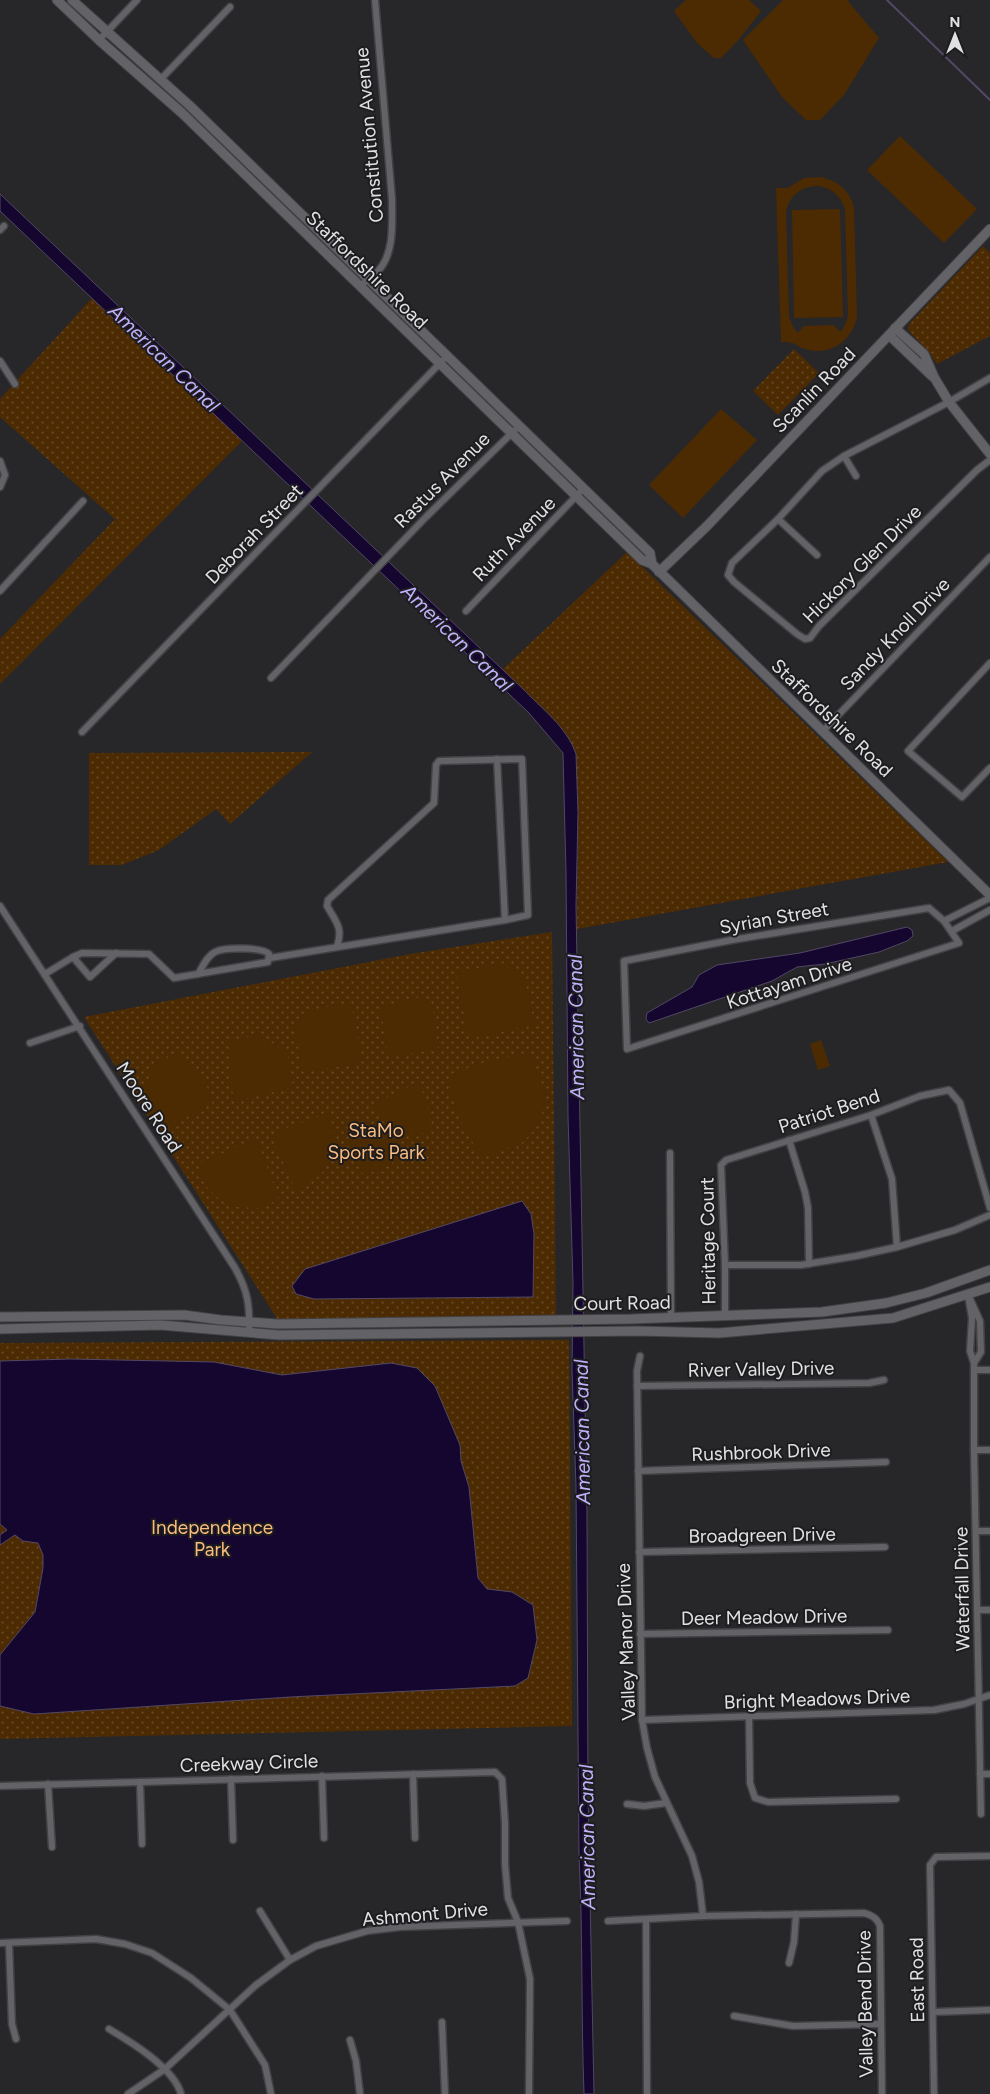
<svg xmlns="http://www.w3.org/2000/svg" width="990" height="2094" viewBox="0 0 990 2094" font-family="Figtree,sans-serif">
  <style>
    .green { fill: url(#green-dots) }
    .pitch { fill: #4d2b02; fill-rule: evenodd }
    .water { fill: #15062f; stroke: #524865 }
    .lines { fill: none; stroke-linecap: round; stroke-linejoin: round }
    .stream { stroke: #524865; stroke-width: 2 }
    .street-casing { stroke: #424144; stroke-width: 9 }
    .secondary-casing { stroke: #424144; stroke-width: 11 }
    .street { stroke: #636266; stroke-width: 6 }
    .secondary { stroke: #636266; stroke-width: 9 }
    .labels { text-anchor: middle; dominant-baseline: central; stroke-width: 4; stroke-linejoin: round; paint-order: stroke }
    .street-label { font-size: 19px; fill: #e1e1e3; stroke: #1d1d20 }
    .park-label { font-size: 19px; fill: #fcbc7f; stroke: #1d1d20 }
    .water-label { font-size: 20px; font-style: italic; fill: #c1b1fc; stroke: #1d1d20 }
  </style>
  <defs>
    <pattern id="green-dots" width="8" height="8" patternUnits="userSpaceOnUse" patternTransform="scale(1.25)"><rect width="8" height="8" fill="#4d2b02"/><path d="M2 2h.1M6 6h.1" fill="none" stroke="#664927" stroke-width="1.8" stroke-linecap="round"/></pattern>
  </defs>
  <rect width="100%" height="100%" fill="#272629"/>
  <g class="green">
    <path d="M 983,246 L 990,253 L 990,336 L 937,364 L 929,352 L 908,330 L 909,324 Z"/>
    <path d="M 92,298 L 243,440 L 0,684 L 0,639 L 115,519 L 0,417 L 0,399 Z"/>
    <path d="M 794,349 L 819,373 L 778,415 L 753,391 Z"/>
    <path d="M 627,552 L 948,862 L 577,929 L 578,813 L 573,746 L 554,720 L 502,670 Z"/>
    <path d="M 312,752 L 230,824 L 216,809 L 159,850 L 122,865 L 89,865 L 89,753 Z"/>
    <path d="M 552,932 L 556,1316 L 278,1320 L 84,1017 L 410,954 Z"/>
    <path d="M 569,1340 L 572,1726 L 0,1739 L 0,1343 Z"/>
  </g>
  <g class="pitch">
    <path d="M 686,0 L 749,0 L 761,11 L 740,38 L 721,58 L 714,58 L 697,43 L 674,11 Z"/>
    <path d="M 783,0 L 847,0 L 879,38 L 844,95 L 820,120 L 806,120 L 782,97 L 743,40 Z"/>
    <path d="M 900,136 L 977,209 L 944,243 L 867,170 Z"/>
    <path d="M 820,177 C 837,180 849,190 854,207 L 857,316 C 853,339 833,355 809,350 C 795,347 797,341 781,342 L 776,188 L 788,188 L 804,178 ZM 818,186 C 832,188 841,196 845,209 L 848,315 L 846,323 L 841,332 L 833,325 L 804,326 L 798,333 L 793,327 L 789,317 L 786,212 C 789,196 801,186 818,186 Z"/>
    <path d="M 840,209 L 843,317 L 794,318 L 792,210 Z"/>
    <path d="M 721,409 L 757,440 L 683,518 L 649,485 Z"/>
    <path d="M 502,963 L 525,978 L 534,1025 L 473,1038 L 468,1035 L 456,973 Z"/>
    <path d="M 420,997 L 432,1004 L 438,1049 L 393,1056 L 388,1053 L 380,1007 Z"/>
    <path d="M 351,1003 L 362,1057 L 357,1064 L 303,1072 L 294,1027 L 305,1011 Z"/>
    <path d="M 260,1035 L 287,1053 L 293,1087 L 240,1100 L 233,1096 L 228,1041 Z"/>
    <path d="M 821,1040 L 830,1066 L 818,1070 L 810,1044 Z"/>
    <path d="M 179,1050 L 213,1095 L 212,1103 L 162,1131 L 143,1102 L 151,1069 Z"/>
    <path d="M 530,1052 L 546,1096 L 541,1118 L 535,1129 L 523,1142 L 481,1158 L 460,1119 L 447,1082 L 451,1074 L 478,1064 Z"/>
    <path d="M 416,1084 L 420,1086 L 428,1106 L 433,1131 C 406,1139 386,1129 374,1105 L 396,1092 Z"/>
    <path d="M 329,1113 C 341,1153 332,1172 296,1191 L 272,1138 L 275,1132 Z"/>
    <path d="M 365,1123 C 386,1126 398,1135 408,1154 L 383,1168 L 365,1174 L 361,1172 L 351,1143 L 349,1126 Z"/>
    <path d="M 253,1140 L 259,1144 L 279,1200 L 257,1208 L 237,1207 L 218,1198 L 208,1189 L 198,1164 Z"/>
  </g>
  <g class="water">
    <path d="M 0,194 L 522,688 C 541,708 567,727 576,754 L 578,813 L 576,906 L 587,1513 L 588,1797 L 594,2094 L 584,2094 C 581,2014 583,1935 579,1855 L 576,1486 L 572,1370 L 573,1282 L 568,1116 L 566,873 L 563,753 L 529,713 L 0,211 Z"/>
    <path d="M 907,927 L 912,930 L 913,936 L 907,941 L 879,952 L 825,964 L 797,967 L 772,981 L 649,1023 L 646,1019 L 647,1013 L 692,987 L 699,975 L 717,965 L 800,953 Z"/>
    <path d="M 522,1201 L 531,1214 L 534,1234 L 533,1297 L 314,1299 L 296,1294 L 292,1286 L 305,1269 Z"/>
    <path d="M 71,1359 L 214,1362 L 282,1375 L 391,1363 L 417,1368 L 435,1386 L 460,1445 L 461,1461 L 469,1487 L 478,1578 L 487,1589 L 512,1592 L 533,1605 L 537,1640 L 528,1678 L 515,1686 L 290,1697 L 34,1714 L 0,1706 L 0,1655 L 35,1612 L 43,1568 L 43,1555 L 38,1543 L 23,1541 L 15,1535 L 0,1545 L 0,1535 L 7,1530 L 0,1524 L 0,1361 Z"/>
  </g>
  <g class="lines">
    <path class="stream" d="M 887,0 L 990,100"/>
    <defs>
      <g id="street">
        <path d="M 99,40 L 137,0"/>
        <path d="M 160,80 L 230,7"/>
        <path d="M 0,230 L 4,226"/>
        <path d="M 360,286 C 366,281 372,276 378,271 C 395,253 392,222 392,199 L 375,0"/>
        <path d="M 0,361 L 15,384"/>
        <path d="M 990,378 L 949,402 L 844,456 L 822,471 L 778,519 L 732,563 L 728,575 L 734,582 L 797,634 L 805,639 L 810,638 L 819,626 L 977,470 L 990,460"/>
        <path d="M 844,456 L 856,476"/>
        <path d="M 0,461 L 5,475 L 0,487"/>
        <path d="M 778,519 L 817,555"/>
        <path d="M 0,591 L 83,501"/>
        <path d="M 466,611 L 583,489"/>
        <path d="M 990,663 L 908,751 L 962,797 L 990,768"/>
        <path d="M 271,678 L 426,517 L 519,426"/>
        <path d="M 82,732 L 447,356"/>
        <path d="M 822,732 L 990,557"/>
        <path d="M 497,759 L 505,920"/>
        <path d="M 0,906 L 235,1268 C 248,1291 250,1306 249,1333"/>
        <path d="M 929,908 L 944,921 L 959,943 L 627,1049 L 624,961 L 732,940 Z"/>
        <path d="M 944,921 L 990,898"/>
        <path d="M 952,931 L 990,910"/>
        <path d="M 73,957 L 90,977 L 116,953"/>
        <path d="M 270,958 L 505,920 L 528,915 L 522,759 L 439,761 L 436,765 L 434,803 L 328,900 L 327,906 C 337,923 343,928 337,947"/>
        <path d="M 45,974 L 73,957 L 82,953 L 149,954 L 174,978 L 268,962 L 269,954 C 263,947 224,947 215,952 C 207,956 203,966 198,974"/>
        <path d="M 30,1043 L 80,1026"/>
        <path d="M 871,1115 L 892,1179 L 897,1247"/>
        <path d="M 789,1140 L 805,1192 L 808,1208 L 809,1264"/>
        <path d="M 670,1153 L 671,1318"/>
        <path d="M 725,1265 L 801,1265 L 856,1256 L 897,1247 L 955,1230 L 990,1215"/>
        <path d="M 968,1295 L 972,1318 L 970,1351 L 974,1363 L 974,1450 L 981,1814"/>
        <path d="M 970,1299 L 980,1321 L 981,1352 L 974,1363"/>
        <path d="M 725,1315 L 725,1265 L 721,1165 L 726,1160 L 871,1115 L 920,1096 L 949,1090 L 960,1103 L 990,1208"/>
        <path d="M 640,1356 L 637,1371 L 642,1720 L 647,1748 L 655,1777 L 692,1856 L 699,1882 L 703,1916"/>
        <path d="M 974,1370 L 990,1370"/>
        <path d="M 637,1386 L 869,1383 L 884,1380"/>
        <path d="M 974,1450 L 990,1450"/>
        <path d="M 638,1471 L 886,1462"/>
        <path d="M 976,1531 L 990,1531"/>
        <path d="M 639,1552 L 885,1547"/>
        <path d="M 977,1610 L 990,1610"/>
        <path d="M 640,1634 L 888,1630"/>
        <path d="M 749,1716 L 750,1783 L 755,1798 L 768,1802 L 896,1799"/>
        <path d="M 642,1720 L 934,1710 L 964,1704 L 990,1695"/>
        <path d="M 413,1774 L 415,1838"/>
        <path d="M 980,1774 L 990,1774"/>
        <path d="M 322,1776 L 324,1838"/>
        <path d="M 231,1779 L 233,1840"/>
        <path d="M 140,1782 L 142,1844"/>
        <path d="M 48,1784 L 52,1847"/>
        <path d="M 0,1786 L 495,1772 L 502,1779 L 505,1823 L 505,1864 L 508,1898 L 518,1922 L 530,1979 L 529,2094"/>
        <path d="M 627,1804 L 644,1806 L 666,1803"/>
        <path d="M 260,1911 L 290,1960"/>
        <path d="M 646,1920 L 647,2094"/>
        <path d="M 608,1921 L 703,1916 L 864,1913 C 872,1915 877,1918 880,1926 L 882,2094"/>
        <path d="M 0,1943 L 96,1939 L 125,1944 L 152,1953 L 191,1978 L 230,2010 L 265,2065 L 271,2094"/>
        <path d="M 9,1943 L 12,2024 L 16,2039"/>
        <path d="M 789,1963 L 794,1942 L 796,1914"/>
        <path d="M 933,2012 L 990,2010"/>
        <path d="M 734,2016 L 793,2026 L 880,2024"/>
        <path d="M 442,2022 L 445,2094"/>
        <path d="M 109,2029 C 131,2042 174,2068 181,2094"/>
        <path d="M 350,2040 L 356,2061 L 360,2094"/>
        <path d="M 128,2094 L 165,2069 L 256,1985 L 290,1960 L 316,1946 L 367,1931 L 400,1927 L 567,1921"/>
        <path d="M 934,2094 L 930,1865 L 936,1857 L 990,1856"/>
      </g>
      <g id="secondary">
        <path d="M 57,0 L 99,40 L 182,113 L 642,560 L 652,564 L 990,895"/>
        <path d="M 72,0 L 189,105 L 650,553 L 652,564"/>
        <path d="M 895,328 L 924,354 L 934,377 L 949,402 L 990,454"/>
        <path d="M 889,335 L 932,376"/>
        <path d="M 659,572 L 707,526 L 990,229"/>
        <path d="M 0,1317 L 184,1315 L 221,1320 L 277,1324 L 631,1319 L 822,1312 L 886,1303 L 926,1293 L 990,1270"/>
        <path d="M 0,1329 L 160,1325 L 279,1335 L 638,1331 L 719,1333 L 893,1318 L 990,1287"/>
      </g>
    </defs>
    <use href="#street" class="street-casing"/>
    <use href="#secondary" class="secondary-casing"/>
    <use href="#street" class="street"/>
    <use href="#secondary" class="secondary"/>
  </g>
  <g class="labels">
    <g class="street-label">
      <text transform="translate(369 135) rotate(-95)">Constitution Avenue</text>
      <text transform="translate(367 270) rotate(44)">Staffordshire Road</text>
      <text transform="translate(814 390) rotate(-46)">Scanlin Road</text>
      <text transform="translate(442 480) rotate(-45)">Rastus Avenue</text>
      <text transform="translate(254 534) rotate(-46)">Deborah Street</text>
      <text transform="translate(514 539) rotate(-46)">Ruth Avenue</text>
      <text transform="translate(862 564) rotate(-45)">Hickory Glen Drive</text>
      <text transform="translate(895 634) rotate(-46)">Sandy Knoll Drive</text>
      <text transform="translate(832 718) rotate(44)">Staffordshire Road</text>
      <text transform="translate(774 918) rotate(-10)">Syrian Street</text>
      <text transform="translate(789 983) rotate(-18)">Kottayam Drive</text>
      <text transform="translate(149 1107) rotate(57)">Moore Road</text>
      <text transform="translate(829 1111) rotate(-18)">Patriot Bend</text>
      <text transform="translate(708 1241) rotate(-91)">Heritage Court</text>
      <text transform="translate(622 1303) rotate(-1)">Court Road</text>
      <text transform="translate(761 1369) rotate(-1)">River Valley Drive</text>
      <text transform="translate(761 1452) rotate(-2)">Rushbrook Drive</text>
      <text transform="translate(762 1535) rotate(-1)">Broadgreen Drive</text>
      <text transform="translate(962 1589) rotate(-91)">Waterfall Drive</text>
      <text transform="translate(764 1617) rotate(-1)">Deer Meadow Drive</text>
      <text transform="translate(626 1642) rotate(-92)">Valley Manor Drive</text>
      <text transform="translate(817 1699) rotate(-2)">Bright Meadows Drive</text>
      <text transform="translate(249 1763) rotate(-2)">Creekway Circle</text>
      <text transform="translate(425 1914) rotate(-5)">Ashmont Drive</text>
      <text transform="translate(917 1980) rotate(-91)">East Road</text>
      <text transform="translate(865 2004) rotate(-91)">Valley Bend Drive</text>
    </g>
    <g class="park-label">
      <text x="376" y="1130">StaMo<tspan x="376" dy="22">Sports Park</tspan></text>
      <text x="212" y="1527">Independence<tspan x="212" dy="22">Park</tspan></text>
    </g>
    <g class="water-label">
      <text transform="translate(164 358) rotate(44)">American Canal</text>
      <text transform="translate(457 638) rotate(44)">American Canal</text>
      <text transform="translate(576 1027) rotate(-91)">American Canal</text>
      <text transform="translate(582 1432) rotate(-91)">American Canal</text>
      <text transform="translate(587 1837) rotate(-91)">American Canal</text>
    </g>
  </g>
  <g transform="translate(955 35)" stroke="#1d1d20" stroke-width="4" paint-order="stroke">
  <path d="M0-4L9 19L0 12L-9 19Z" fill="#e1e1e3"/>
  <text y="-8" font-size="14" font-weight="bold" text-anchor="middle" fill="#e1e1e3">N</text>
  </g>
</svg>
